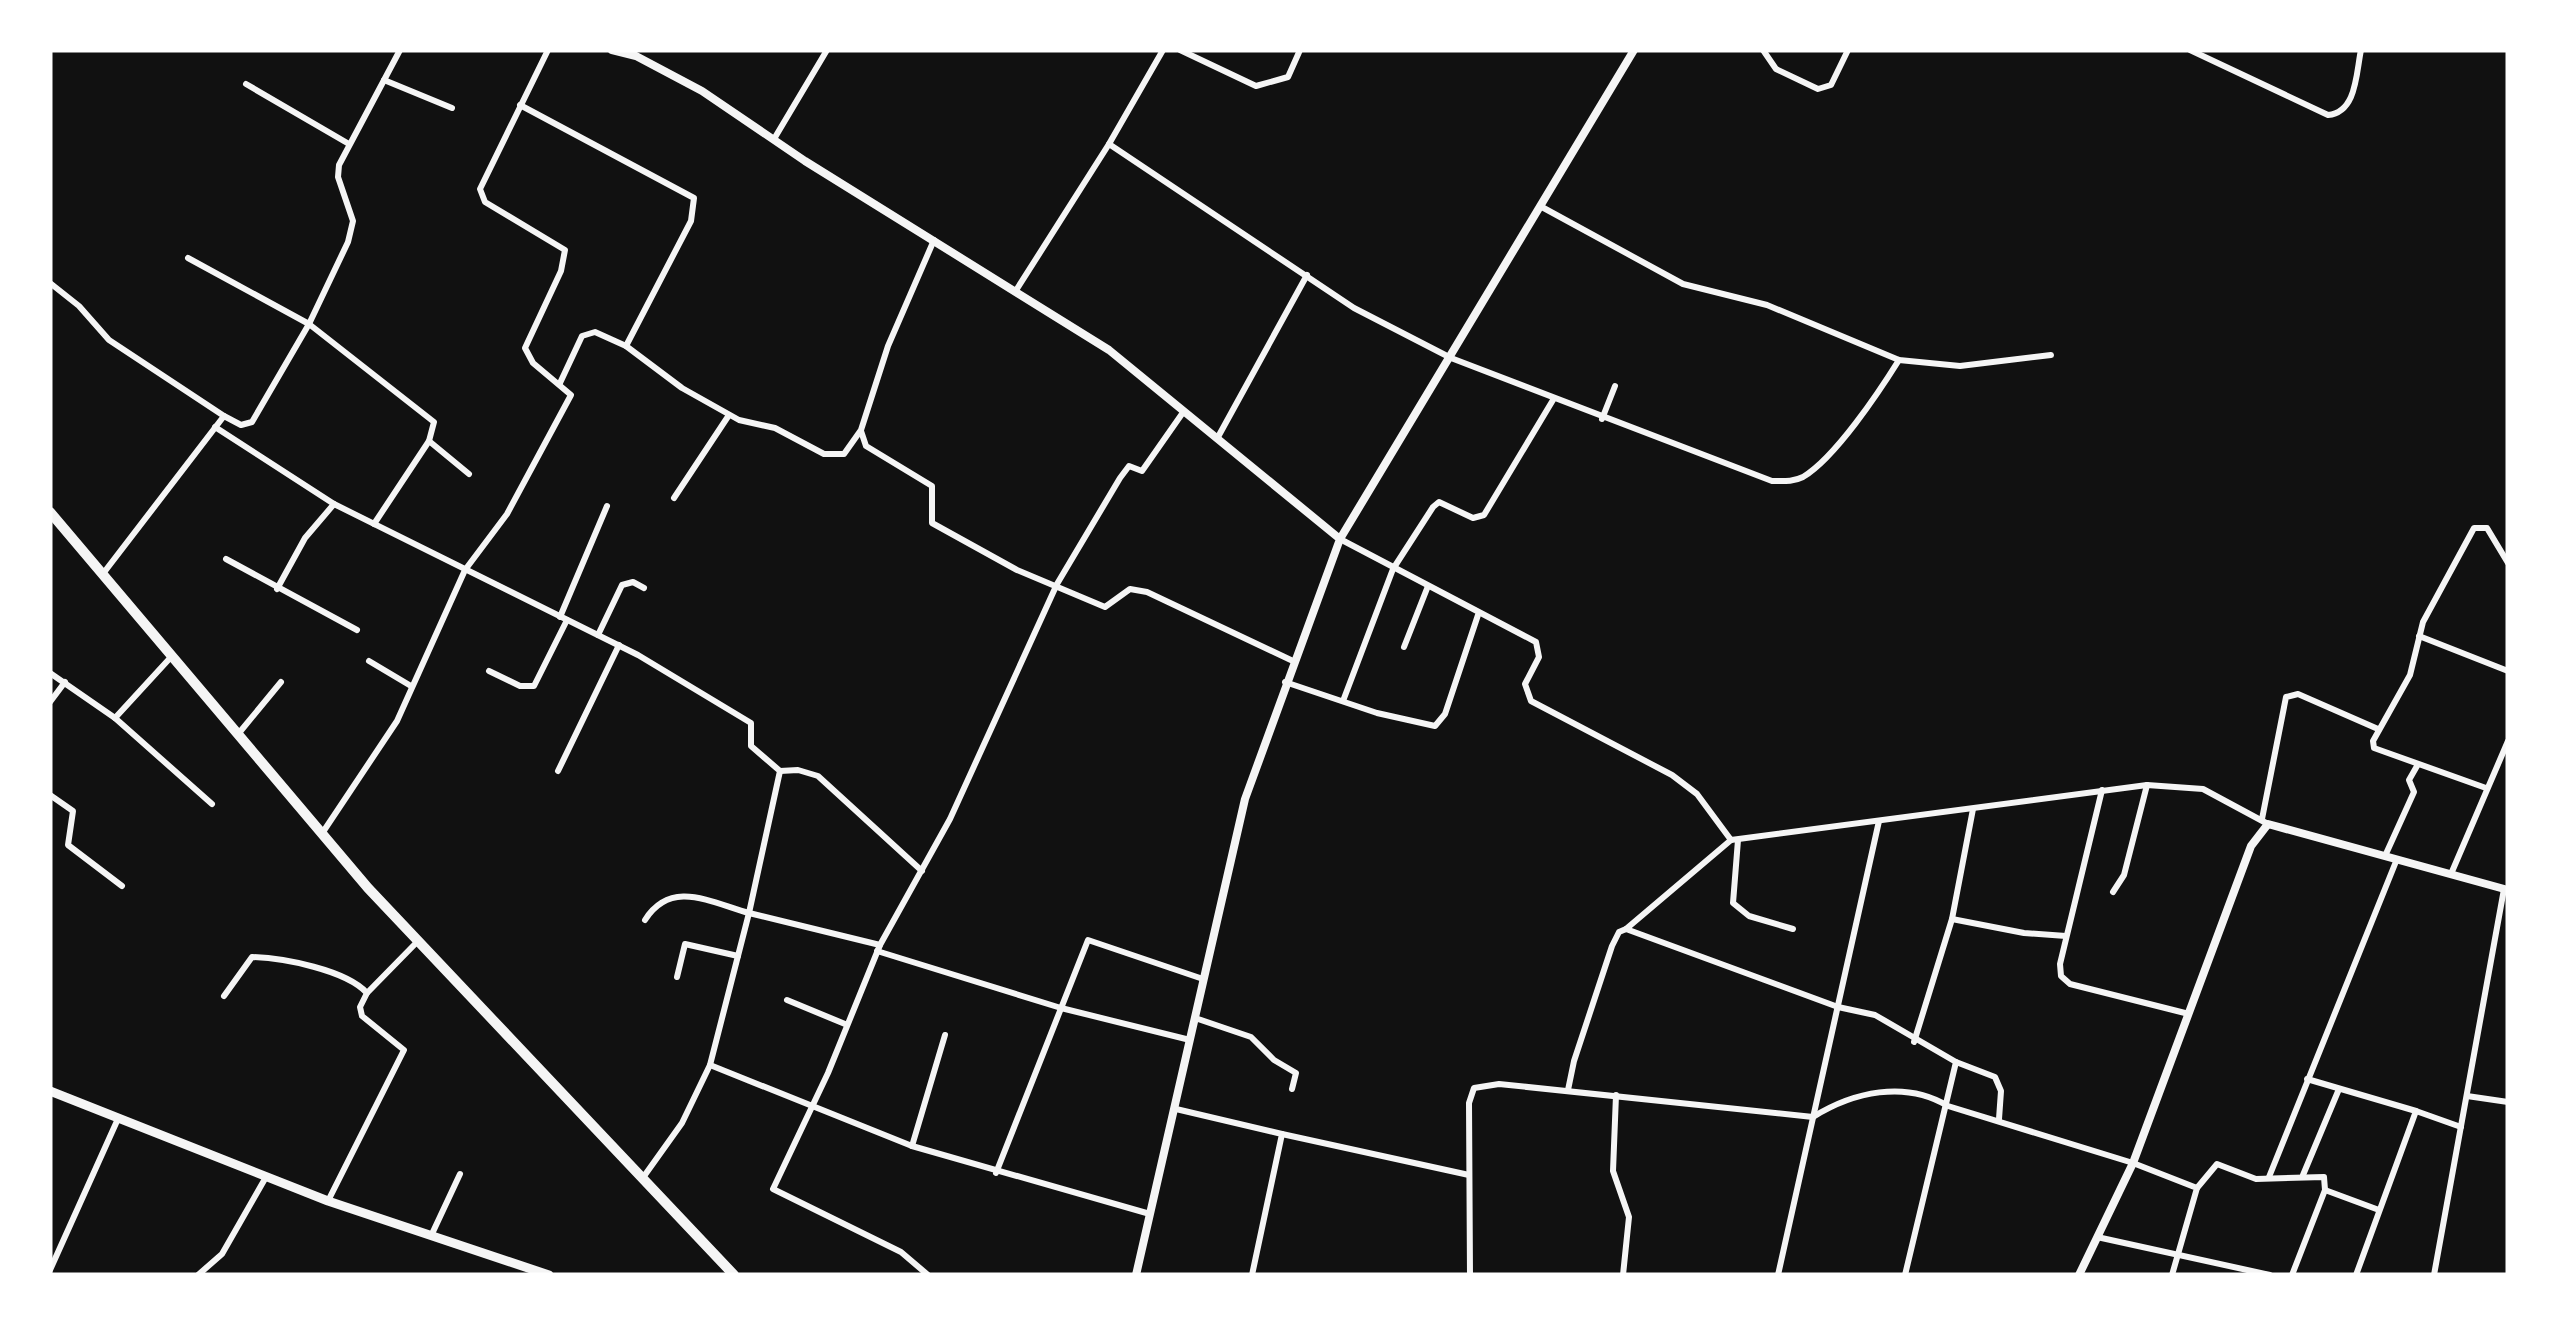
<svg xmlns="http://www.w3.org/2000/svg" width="2558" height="1325" viewBox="0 0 2558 1325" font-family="'PT Sans',sans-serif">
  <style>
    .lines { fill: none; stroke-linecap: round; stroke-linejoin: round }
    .minor { stroke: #f5f5f5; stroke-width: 6 }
    .tertiary { stroke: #f5f5f5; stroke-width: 8 }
    .secondary { stroke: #f5f5f5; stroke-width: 9 }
    .trunk { stroke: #f5f5f5; stroke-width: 10 }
  </style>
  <rect width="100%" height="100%" fill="#111"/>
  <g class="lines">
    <g class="minor">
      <path d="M 1180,50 L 1256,86 L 1288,77 L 1300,50"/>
      <path d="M 1763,50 L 1776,69 L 1818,89 L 1831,85 L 1848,50"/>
      <path d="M 2190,50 L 2328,115 C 2357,112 2356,73 2361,50"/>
      <path d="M 384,80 L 452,108"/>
      <path d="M 246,84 L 349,144"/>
      <path d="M 520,105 L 694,198 L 691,221 L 626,346"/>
      <path d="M 774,139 L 827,50"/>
      <path d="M 1109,144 L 1163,50"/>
      <path d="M 1540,206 L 1683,284 L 1767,305 L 1899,360 L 1960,366 L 2051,355"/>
      <path d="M 188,258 L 309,324 L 434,422 L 429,441 L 374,524"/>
      <path d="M 50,283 L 79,306 L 109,340 L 224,416"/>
      <path d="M 1015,292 L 1109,144 L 1354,308 L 1451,358 L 1772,481 C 1783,481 1793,482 1803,477 C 1835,458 1879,392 1899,360"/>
      <path d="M 560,383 L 582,336 L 595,332 L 626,346 L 682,388 L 739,420 L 775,428 L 824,454 L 844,454 L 861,430 L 888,346 L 934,240"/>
      <path d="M 1602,419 L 1615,386"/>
      <path d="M 215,427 L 334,504 L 638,655 L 751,723 L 751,746 L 780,771 L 749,913 L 880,945"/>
      <path d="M 861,431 L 866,446 L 932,486 L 932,523 L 1017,570 L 1105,607 L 1130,589 L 1147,592 L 1293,661"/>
      <path d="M 1218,437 L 1307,275"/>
      <path d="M 429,441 L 469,474"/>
      <path d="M 674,498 L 729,415"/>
      <path d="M 1340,539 L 1536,642 L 1539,657 L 1525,684 L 1531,701 L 1672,775 L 1697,794 L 1731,840 L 2147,785 L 2203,789 L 2268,824"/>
      <path d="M 226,559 L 357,630"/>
      <path d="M 102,575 L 224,416 L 241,425 L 252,422 L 309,324 L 348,242 L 353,221 L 338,177 L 339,165 L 400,50"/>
      <path d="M 277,589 L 305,538 L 334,504"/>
      <path d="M 560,617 L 607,506"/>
      <path d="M 598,635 L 622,585 L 633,582 L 644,588"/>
      <path d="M 2419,636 L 2508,671"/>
      <path d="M 1404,647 L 1428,586"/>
      <path d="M 369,661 L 411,686"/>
      <path d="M 489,671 L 520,686 L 534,686 L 567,620"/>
      <path d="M 50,673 L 115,718 L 212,804"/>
      <path d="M 1285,682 L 1377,713 L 1435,726 L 1445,714 L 1478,615"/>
      <path d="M 1343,701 L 1393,569 L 1433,507 L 1439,502 L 1473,518 L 1484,515 L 1553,400"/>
      <path d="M 50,702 L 65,682"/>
      <path d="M 115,718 L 171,657"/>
      <path d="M 239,733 L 281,682"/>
      <path d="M 558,771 L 619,645"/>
      <path d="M 780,771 L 798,770 L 818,776 L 922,871"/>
      <path d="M 2486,788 L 2374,748 L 2373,741 L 2410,675 L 2423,622 L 2474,528 L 2487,528 L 2508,563"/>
      <path d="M 2102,790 L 2060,964 L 2061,976 L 2070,984 L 2189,1014"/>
      <path d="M 50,795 L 73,811 L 68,845 L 122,886"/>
      <path d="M 2262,819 L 2286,697 L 2298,694 L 2378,729"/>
      <path d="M 323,832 L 397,721 L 465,570 L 507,514 L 571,395 L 533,363 L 525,348 L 561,271 L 565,250 L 485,202 L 480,189 L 548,50"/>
      <path d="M 1738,840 L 1733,903 L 1749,916 L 1793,929"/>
      <path d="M 2385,856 L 2414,792 L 2409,780 L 2417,766"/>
      <path d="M 2451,874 L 2508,741"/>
      <path d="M 2113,892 L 2124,875 L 2147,785"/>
      <path d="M 1952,919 L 2024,933 L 2066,936"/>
      <path d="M 1626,929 L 1731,840"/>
      <path d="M 877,951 L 1061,1008 L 1190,1040"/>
      <path d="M 677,977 L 685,944 L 738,956"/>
      <path d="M 224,996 L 252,957 C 284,958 346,970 367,993 L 417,942"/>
      <path d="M 787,1000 L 845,1024"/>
      <path d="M 1195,1018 L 1251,1037 L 1274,1060 L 1296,1073 L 1292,1089"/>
      <path d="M 1914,1042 L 1952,919 L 1973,809"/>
      <path d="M 1956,1062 L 1995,1077 L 2001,1091 L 1999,1119"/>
      <path d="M 710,1065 L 912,1146 L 1150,1214"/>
      <path d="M 2307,1079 L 2416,1111 L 2356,1275"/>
      <path d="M 1568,1090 L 1574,1061 L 1612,946 L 1619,932 L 1626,929 L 1838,1007 L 1875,1015 L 1956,1062 L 1905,1275"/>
      <path d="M 1616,1095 L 1613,1171 L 1629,1217 L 1623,1275"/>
      <path d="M 2467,1096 L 2508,1102"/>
      <path d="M 1176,1109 L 1282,1134 L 1252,1275"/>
      <path d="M 2416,1111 L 2461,1127"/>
      <path d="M 1282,1134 L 1469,1175"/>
      <path d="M 912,1146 L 945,1035"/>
      <path d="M 996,1173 L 1088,940 L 1203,979"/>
      <path d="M 2303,1175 L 2339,1089"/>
      <path d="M 2269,1177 L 2397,859"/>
      <path d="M 642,1179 L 682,1123 L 710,1065 L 749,913 C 710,902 671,879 645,920"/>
      <path d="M 2197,1188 L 2217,1164 L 2256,1179 L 2324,1177 L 2325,1190 L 2292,1275"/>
      <path d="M 2325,1190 L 2379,1210"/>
      <path d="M 328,1201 L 404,1050 L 362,1016 L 360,1007 L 367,993"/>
      <path d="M 431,1236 L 460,1174"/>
      <path d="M 2097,1237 L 2270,1275"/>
      <path d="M 50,1270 L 117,1121"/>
      <path d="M 198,1275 L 222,1254 L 266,1177"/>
      <path d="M 928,1275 L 901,1252 L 773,1189 L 828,1073 L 880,945 L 950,819 L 1057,584 L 1120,478 L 1129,466 L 1142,471 L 1184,411"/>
      <path d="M 1470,1275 L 1469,1103 L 1474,1088 L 1499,1084 L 1813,1117 C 1853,1092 1905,1080 1948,1106 L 2133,1163 L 2197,1188 L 2172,1275"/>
      <path d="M 1778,1275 L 1879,821"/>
      <path d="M 2434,1275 L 2504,889"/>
    </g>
    <g class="tertiary">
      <path d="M 612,50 L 636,56 L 702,91 L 805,161 L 1109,350 L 1340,539 L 1245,799 L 1136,1275"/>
      <path d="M 1340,539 L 1634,50"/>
      <path d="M 2079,1275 L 2133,1163 L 2251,846 L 2268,824 L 2508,890"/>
    </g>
    <path class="secondary" d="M 50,1091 L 328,1201 L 549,1275"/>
    <path class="trunk" d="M 50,512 L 368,888 L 734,1275"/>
  </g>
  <rect width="2558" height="1325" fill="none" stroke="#ffffff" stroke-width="105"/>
</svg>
